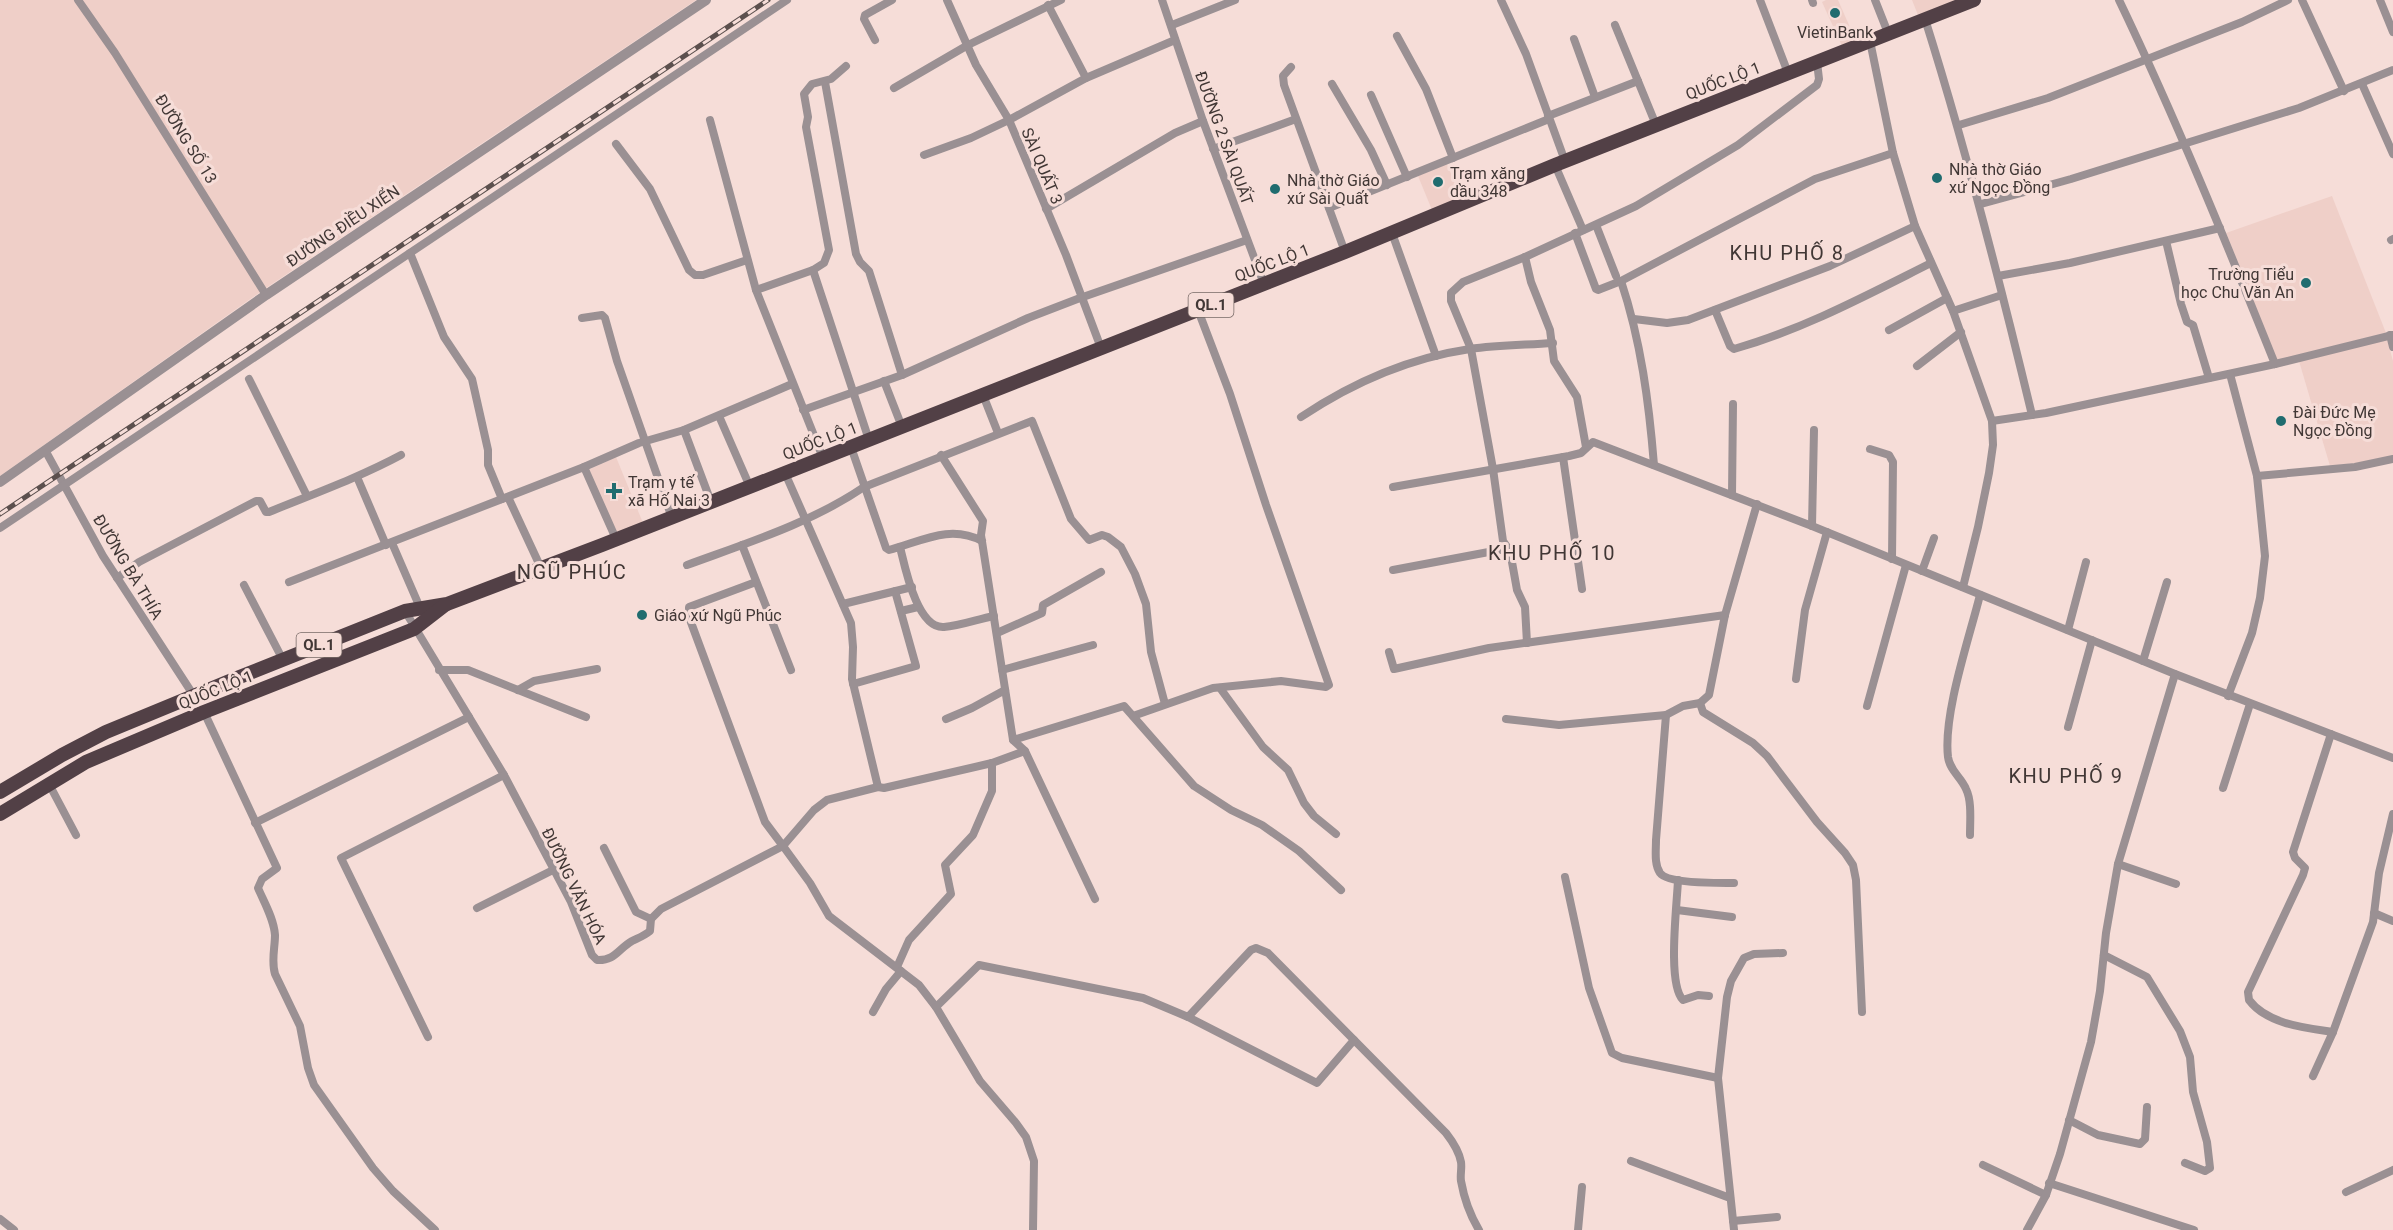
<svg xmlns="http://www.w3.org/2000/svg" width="2393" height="1230" viewBox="0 0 2393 1230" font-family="Roboto,sans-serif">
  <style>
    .built { fill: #efcfc8 }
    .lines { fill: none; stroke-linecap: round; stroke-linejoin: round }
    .minor { stroke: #9a9093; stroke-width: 8 }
    .tertiary { stroke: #9a9093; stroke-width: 10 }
    .trunk { stroke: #524046; stroke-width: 14 }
    .rail-casing { stroke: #5c504e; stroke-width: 5 }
    .rail { stroke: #f6ddd8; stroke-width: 3; stroke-dasharray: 9; stroke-linecap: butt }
    .poi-dot { fill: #206c6f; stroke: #f6ddd8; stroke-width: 2 }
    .labels { text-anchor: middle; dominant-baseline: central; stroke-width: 6; stroke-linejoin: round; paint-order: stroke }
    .shield { fill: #f6ddd8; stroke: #776966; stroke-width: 1.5 }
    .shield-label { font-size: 15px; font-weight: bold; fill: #413735 }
    .poi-label { font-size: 16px; fill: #413735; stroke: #f6ddd8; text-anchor: start }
    .street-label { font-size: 16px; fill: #413735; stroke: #f6ddd8 }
    .quarter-label { font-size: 20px; letter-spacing: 1.5px; fill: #413735; stroke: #f6ddd8 }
  </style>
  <rect width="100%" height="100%" fill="#f6ddd8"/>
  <g class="built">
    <path d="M 0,0 L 696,0 L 266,288 L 0,476 Z"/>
    <path d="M 1826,0 L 1838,0 L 1856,41 L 1842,46 L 1822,2 Z"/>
    <path d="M 1912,0 L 1958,0 L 1918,15 Z"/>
    <path d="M 1447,164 L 1461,198 L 1432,210 L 1418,176 Z"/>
    <path d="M 2332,196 L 2386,333 L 2277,360 L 2226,233 Z"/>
    <path d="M 2387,339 L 2393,361 L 2393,456 L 2356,463 L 2330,466 L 2299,361 Z"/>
    <path d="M 616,457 L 643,523 L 617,533 L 588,470 Z"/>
  </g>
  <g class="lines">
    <g class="minor">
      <path d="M 78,0 L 115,53 L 266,295"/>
      <path d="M 947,0 L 976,65 L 1009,120 L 1066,255 L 1101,348"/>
      <path d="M 1162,0 L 1203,121 L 1264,284"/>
      <path d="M 1501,0 L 1526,54 L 1565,161"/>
      <path d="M 1760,0 L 1788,73"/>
      <path d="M 1812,0 L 1813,3"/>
      <path d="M 1875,0 L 1888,33"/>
      <path d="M 2119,0 C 2176,119 2226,242 2275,364"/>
      <path d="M 2302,0 L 2344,91"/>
      <path d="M 2380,0 L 2393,32"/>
      <path d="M 1048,5 L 1086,78"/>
      <path d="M 1925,19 C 1966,149 2000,282 2032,415"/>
      <path d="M 1172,25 L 1235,0"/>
      <path d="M 1615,25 L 1656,125"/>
      <path d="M 1397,36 L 1426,89 L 1453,158"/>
      <path d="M 1574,39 L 1595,97"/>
      <path d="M 875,40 L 864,19 L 865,15 L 892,0"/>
      <path d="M 1870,41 L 1893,153 L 1915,226 L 1953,311 L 1992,421 L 1993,445 L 1989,473 L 1978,527 L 1963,587"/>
      <path d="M 1291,67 L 1283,76 L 1284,85 L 1345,252"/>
      <path d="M 825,82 L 856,254 L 860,262 L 869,271 L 902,375"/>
      <path d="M 1332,84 L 1371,150 L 1387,185"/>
      <path d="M 2362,84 L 2393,154"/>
      <path d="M 894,88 L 968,45 L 1061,0"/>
      <path d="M 1371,95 L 1407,177"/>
      <path d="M 1548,116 L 1638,81"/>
      <path d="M 710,120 L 756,290 L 823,458"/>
      <path d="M 1959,125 L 2048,98 L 2242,22 L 2288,0"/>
      <path d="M 616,144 L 650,189 L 689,270 L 695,275 L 703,275 L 747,260"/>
      <path d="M 1213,149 L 1296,119"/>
      <path d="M 924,155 L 971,138 L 1009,120 L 1086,78 L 1175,40"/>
      <path d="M 1555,165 L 1583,230"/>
      <path d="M 1981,204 L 2071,179 L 2299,108 L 2393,70"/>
      <path d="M 1329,208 L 1549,119"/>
      <path d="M 1046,209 L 1175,133 L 1203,121"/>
      <path d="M 1596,225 L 1616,276"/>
      <path d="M 1392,233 L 1436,356"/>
      <path d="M 1575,233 L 1596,289 L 1598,290 L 1621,281 L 1815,179 L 1893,153"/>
      <path d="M 2391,240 L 2393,239"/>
      <path d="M 2166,241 L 2181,304 L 2187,322 L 2193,325 L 2209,378"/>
      <path d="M 410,253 L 444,337 L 472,379 L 488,450 L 488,465 L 502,499"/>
      <path d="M 1525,257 L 1531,282 L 1550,330 L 1554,361 L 1577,397 L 1586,447"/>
      <path d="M 813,270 L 869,440"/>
      <path d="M 1998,276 L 2070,263 L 2220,228"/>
      <path d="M 1621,281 C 1641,341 1649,403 1654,465"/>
      <path d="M 756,290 L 813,270 L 824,263 L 829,250 L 806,127 L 808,117 L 804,94 L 812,84 L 831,79 L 846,66"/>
      <path d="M 1715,310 L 1730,346 L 1734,349 C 1804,329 1867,295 1931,263"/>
      <path d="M 1953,311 L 2002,295"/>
      <path d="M 582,318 L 602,315 L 605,318 L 617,361 L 672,518"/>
      <path d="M 1634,319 L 1667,323 L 1688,320 L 1830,266 L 1915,226"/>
      <path d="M 1889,330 L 1947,298"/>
      <path d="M 2390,335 L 2393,347"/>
      <path d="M 1917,366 L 1961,332"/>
      <path d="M 249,379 L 307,496"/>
      <path d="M 884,381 L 902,427"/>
      <path d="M 983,395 L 998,433"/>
      <path d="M 803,410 L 902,375 L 1028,318 L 1080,298 L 1247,240"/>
      <path d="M 719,416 L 750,487"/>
      <path d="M 1301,417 C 1352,383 1409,358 1470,349 C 1497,345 1526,345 1553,343"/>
      <path d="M 1992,421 L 2046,413 L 2275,364 L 2393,335"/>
      <path d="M 684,430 L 711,502"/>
      <path d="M 851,447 L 886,548 L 889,550 C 922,541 950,524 982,541"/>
      <path d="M 1870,449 L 1889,455 L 1893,462 L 1892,559"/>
      <path d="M 45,450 L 103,556 L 194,696"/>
      <path d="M 941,455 L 983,521 L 981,535 L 1013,740 L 1025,751 L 1095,899"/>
      <path d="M 1563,457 L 1582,589"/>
      <path d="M 584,467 L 616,539"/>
      <path d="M 785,473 L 851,623 L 853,647 L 852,679 L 878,787 L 827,800 L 814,810 L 783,846 L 810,883 L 829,916 L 919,985 L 936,1007 L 980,1081 L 1016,1123 L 1026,1137 L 1034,1161 L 1033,1230"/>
      <path d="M 2257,476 L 2355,467 L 2393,459"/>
      <path d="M 357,477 L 386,545"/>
      <path d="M 1393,487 L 1569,456 L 1581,453 L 1593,442 L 1812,526 L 2175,674 L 2393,758"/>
      <path d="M 1732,495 L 1733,404"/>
      <path d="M 508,497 L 541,568"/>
      <path d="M 1812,526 L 1814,430"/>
      <path d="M 0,528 L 787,0"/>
      <path d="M 392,543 L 421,610"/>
      <path d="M 742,545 L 791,670"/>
      <path d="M 900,547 C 905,567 917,629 944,627 C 960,626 978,619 994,616"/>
      <path d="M 687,565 C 747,543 811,523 864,487 L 1032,421 L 1071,519 L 1089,540 L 1102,535 L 1108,537 L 1121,547 L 1135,574 L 1146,604 L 1151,652 L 1165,704"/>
      <path d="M 1393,570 L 1510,548"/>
      <path d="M 1922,571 L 1934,538"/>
      <path d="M 117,578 L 139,562 L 256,501 L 260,501 L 266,512 L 269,512 C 313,494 358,478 401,455"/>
      <path d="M 289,582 L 584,467 L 639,443 L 684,430 L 792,384"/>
      <path d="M 244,585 L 283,660"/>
      <path d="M 843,604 L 912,587"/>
      <path d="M 405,611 L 504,775 L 571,902 L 592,955 L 597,960 C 615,961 618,949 632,941 C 638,938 644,936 650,931 L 651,919 L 661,909 L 783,846 L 765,822 L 689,617 L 689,607 L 756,582"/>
      <path d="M 901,611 L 918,607"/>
      <path d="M 2068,630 L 2086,562"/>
      <path d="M 997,633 L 1042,613 L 1043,605 L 1101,572"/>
      <path d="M 1527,643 L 1525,607 L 1517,590 L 1510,551 L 1503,541 L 1493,469 L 1471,349 L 1451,301 L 1451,293 L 1463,282 L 1525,257 L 1636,206 L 1738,145 L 1817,85 L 1819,79 L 1817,62"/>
      <path d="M 1389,652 L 1394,669 L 1489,648 L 1725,615"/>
      <path d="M 2143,661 L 2167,582"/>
      <path d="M 439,670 L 468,670 L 586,717"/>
      <path d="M 1002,670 L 1093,645"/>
      <path d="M 1796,679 L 1805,610 L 1827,532"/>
      <path d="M 853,684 L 916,666 L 895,591"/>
      <path d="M 1220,688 L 1263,747 L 1288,770 L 1304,803 L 1314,816 L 1336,834"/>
      <path d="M 518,690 L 534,681 L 597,669"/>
      <path d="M 2228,696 L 2252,633 L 2260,598 L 2265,556 L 2257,476 L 2230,374"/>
      <path d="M 1700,703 L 1703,712 L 1753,743 L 1767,756 L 1817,822 L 1845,853 L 1853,865 L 1856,880 L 1862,1012"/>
      <path d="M 1867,706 L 1906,565"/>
      <path d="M 204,712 L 277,868 L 262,879 L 258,888 C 264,902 274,919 275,935 C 275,948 271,961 275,974 L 300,1026 L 308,1068 L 314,1085 L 373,1168 L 393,1191 L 435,1230"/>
      <path d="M 1666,715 L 1656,840 C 1656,851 1654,864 1660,873 C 1668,884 1719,883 1734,883"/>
      <path d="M 1133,716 L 1213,688 L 1281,681 L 1326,687 L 1329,685 L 1266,505 L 1230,394 L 1198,310"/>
      <path d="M 946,719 L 972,708 L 1005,690"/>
      <path d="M 1506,719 L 1559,725 L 1666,715 L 1683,706 L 1700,703 L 1709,695 L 1725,615 L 1757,504"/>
      <path d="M 2068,727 L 2092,640"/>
      <path d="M 2331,734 L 2293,852 L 2295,858 L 2305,868 L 2303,875 L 2248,992 L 2249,1000 C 2267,1024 2305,1028 2333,1032"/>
      <path d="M 1013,740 L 1124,706 L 1194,786 L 1231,810 L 1262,825 L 1299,851 L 1341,890"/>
      <path d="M 49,784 L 76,835"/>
      <path d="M 878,787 L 884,788 L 992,763 L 1025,751"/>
      <path d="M 2223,788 L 2250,704"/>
      <path d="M 255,823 L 469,717"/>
      <path d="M 1970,835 C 1970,821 1972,801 1966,789 C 1961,777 1950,771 1948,757 C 1943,714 1969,639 1980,595"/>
      <path d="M 604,848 L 636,912 L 651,919"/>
      <path d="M 2118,864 L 2176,884"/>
      <path d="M 1565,877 L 1589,988 L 1612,1053 L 1622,1058 L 1718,1078"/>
      <path d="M 1678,880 C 1677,905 1667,984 1683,1000 L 1698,995 L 1709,996"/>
      <path d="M 477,908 L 553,870"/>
      <path d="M 1677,910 L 1732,917"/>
      <path d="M 2374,913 L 2393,921"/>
      <path d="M 2104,955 L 2147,977 L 2180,1031 L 2190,1057 L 2193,1092 L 2207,1142 L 2210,1168 L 2205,1171 L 2185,1163"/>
      <path d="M 897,967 L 909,940 L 951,894 L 945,865 L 973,835 L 992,791 L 992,763"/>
      <path d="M 936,1007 L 979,965 L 1143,998 L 1188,1017 L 1251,950 L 1256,948 L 1268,953 L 1446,1133 C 1453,1142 1459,1151 1461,1162 C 1462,1168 1460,1175 1461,1181 C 1464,1198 1470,1215 1479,1230"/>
      <path d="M 873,1012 L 886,989 L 901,971"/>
      <path d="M 1188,1017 L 1317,1083 L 1354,1040"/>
      <path d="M 428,1037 L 341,858 L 504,775"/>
      <path d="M 2313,1076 L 2333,1032 L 2373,922 L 2379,873 L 2393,814"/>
      <path d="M 2069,1120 L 2098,1135 L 2140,1144 L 2145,1139 L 2147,1107"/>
      <path d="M 1631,1161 L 1730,1198"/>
      <path d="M 1983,1165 L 2046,1195"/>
      <path d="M 2049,1183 L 2194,1230"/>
      <path d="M 2346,1192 L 2393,1170"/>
      <path d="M 0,1219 L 14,1230"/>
      <path d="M 1733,1221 L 1777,1217"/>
      <path d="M 1578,1230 L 1582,1187"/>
      <path d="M 1734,1230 L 1718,1078 L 1727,997 L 1731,981 L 1744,958 L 1754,954 L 1783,953"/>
      <path d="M 2027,1230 L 2046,1195 L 2060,1154 L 2091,1042 L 2100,991 L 2106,933 L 2118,864 L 2175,674"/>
    </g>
    <path class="tertiary" d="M 0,482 L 266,295 L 706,0"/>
    <g class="trunk">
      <path d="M 0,792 L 62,755 L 106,732 L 237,678 L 405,611 L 447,604 L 602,545 L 1345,252 L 1555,165 L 1974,0"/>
      <path d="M 0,814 L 86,762 L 204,712 L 414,629 L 445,605"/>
    </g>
    <defs>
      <path id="rail" d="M 0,514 L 768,0"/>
    </defs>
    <use href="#rail" class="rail-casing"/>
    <use href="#rail" class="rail"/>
  </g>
  <g class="poi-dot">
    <circle cx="1835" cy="13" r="6"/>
    <circle cx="1937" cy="178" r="6"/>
    <circle cx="1438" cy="182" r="6"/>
    <circle cx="1275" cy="189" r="6"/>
    <circle cx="2306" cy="283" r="6"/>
    <circle cx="2281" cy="421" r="6"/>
    <path d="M611 482h6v6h6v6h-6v6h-6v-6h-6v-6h6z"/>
    <circle cx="642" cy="615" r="6"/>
  </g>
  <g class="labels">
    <g class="shield">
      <rect x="1188.5" y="293" width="45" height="24" rx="4.5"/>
      <rect x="296.5" y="633" width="45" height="24" rx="4.5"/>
    </g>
    <g class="shield-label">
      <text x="1211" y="305">QL.1</text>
      <text x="319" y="645">QL.1</text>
    </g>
    <g class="poi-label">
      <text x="1835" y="32" text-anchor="middle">VietinBank</text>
      <text x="1949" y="169">Nhà thờ Giáo<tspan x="1949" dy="18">xứ Ngọc Đồng</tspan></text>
      <text x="1450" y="173">Trạm xăng<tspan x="1450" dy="18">dầu 348</tspan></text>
      <text x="1287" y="180">Nhà thờ Giáo<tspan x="1287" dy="18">xứ Sài Quất</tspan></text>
      <text x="2294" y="274" text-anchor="end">Trường Tiểu<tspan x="2294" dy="18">học Chu Văn An</tspan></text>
      <text x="2293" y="412">Đài Đức Mẹ<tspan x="2293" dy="18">Ngọc Đồng</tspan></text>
      <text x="628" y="482">Trạm y tế<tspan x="628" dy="18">xã Hố Nai 3</tspan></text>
      <text x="654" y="615">Giáo xứ Ngũ Phúc</text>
    </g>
    <g class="street-label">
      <text transform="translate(1723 81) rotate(-21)">QUỐC LỘ 1</text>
      <text transform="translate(1224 138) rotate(70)">ĐƯỜNG 2 SÀI QUẤT</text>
      <text transform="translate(186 139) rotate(58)">ĐƯỜNG SỐ 13</text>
      <text transform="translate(1042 166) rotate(67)">SÀI QUẤT 3</text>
      <text transform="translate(343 226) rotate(-34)">ĐƯỜNG ĐIỀU XIỂN</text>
      <text transform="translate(1272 263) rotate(-21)">QUỐC LỘ 1</text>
      <text transform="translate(820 441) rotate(-21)">QUỐC LỘ 1</text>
      <text transform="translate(128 567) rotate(59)">ĐƯỜNG BÀ THÍA</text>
      <text transform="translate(216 690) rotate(-22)">QUỐC LỘ 1</text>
      <text transform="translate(574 886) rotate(64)">ĐƯỜNG VĂN HÓA</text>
    </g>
    <g class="quarter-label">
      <text x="1787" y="253">KHU PHỐ 8</text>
      <text x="1552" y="553">KHU PHỐ 10</text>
      <text x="572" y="572">NGŨ PHÚC</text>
      <text x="2066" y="776">KHU PHỐ 9</text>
    </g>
  </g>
</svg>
